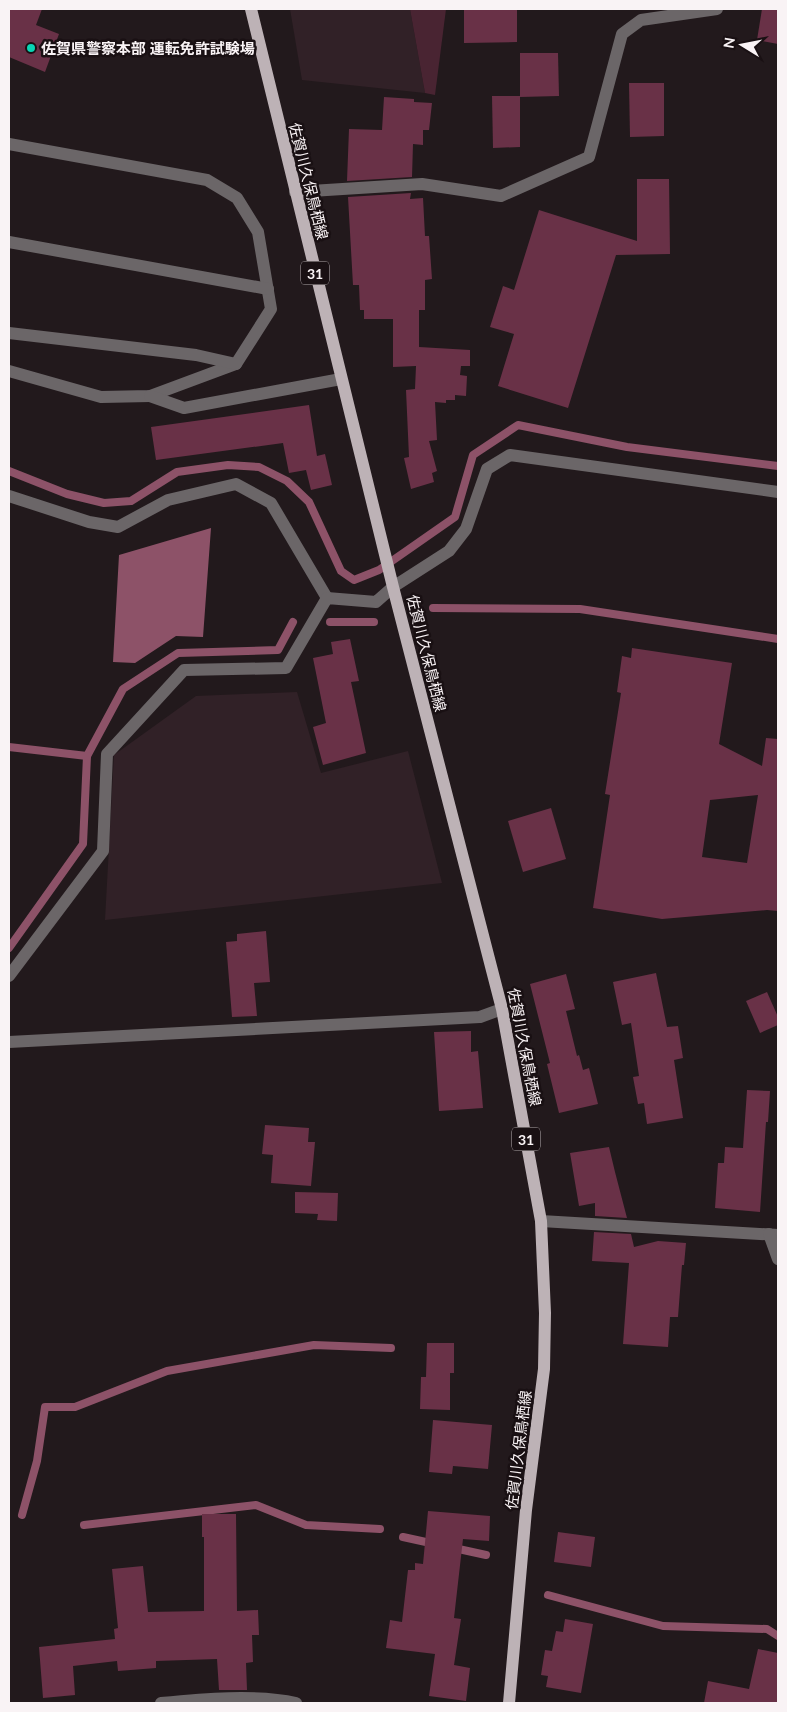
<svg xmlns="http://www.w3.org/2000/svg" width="787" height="1712" viewBox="0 0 787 1712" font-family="Lato,'Noto Sans JP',sans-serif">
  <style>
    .built { fill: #312127 }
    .green { fill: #492432 }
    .water { fill: #8d5268 }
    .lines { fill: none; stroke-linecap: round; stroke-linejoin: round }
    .stream { stroke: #8d5268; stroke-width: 8 }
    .building { fill: #693147; fill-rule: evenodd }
    .minor { stroke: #6b6668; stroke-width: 12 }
    .major { stroke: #bdb2b6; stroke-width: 12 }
    .poi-dot { fill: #08d5b5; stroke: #191013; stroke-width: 2 }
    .labels { text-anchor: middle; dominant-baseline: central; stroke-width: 5; stroke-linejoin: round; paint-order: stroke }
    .shield { fill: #191013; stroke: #b6afb1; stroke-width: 1 }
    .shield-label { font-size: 14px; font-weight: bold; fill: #f9f3f5 }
    .poi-label { font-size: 15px; font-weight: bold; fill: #f9f3f5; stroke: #191013; text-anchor: start }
    .street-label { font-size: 15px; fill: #f9f3f5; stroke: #191013 }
  </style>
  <rect width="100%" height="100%" fill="#22191c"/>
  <g class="built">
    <path d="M 290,9 L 410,9 L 425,93 L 302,80 Z"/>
    <path d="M 297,692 L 321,773 L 408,751 L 442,883 L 105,920 L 114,755 L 196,696 Z"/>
  </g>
  <path class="green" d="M 410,9 L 446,9 L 435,95 L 425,93 Z"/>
  <path class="water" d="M 211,528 L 203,637 L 176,636 L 135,663 L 113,662 L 119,555 Z"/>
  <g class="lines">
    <g class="stream">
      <path d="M 9,471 L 67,494 L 104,503 L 131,501 L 177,472 L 228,465 L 259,467 L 287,481 L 309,502 L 341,571 L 354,580 L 379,570 L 455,517 L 473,455 L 518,425 L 627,447 L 778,466"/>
      <path d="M 433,608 L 580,609 L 778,639"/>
      <path d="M 330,622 L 374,622"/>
      <path d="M 9,747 L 87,756 L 123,689 L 178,653 L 278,650 L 293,622"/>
      <path d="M 9,948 L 83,844 L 87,756"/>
      <path d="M 22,1515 L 37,1461 L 45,1407 L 75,1407 L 167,1371 L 314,1345 L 391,1348"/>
      <path d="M 84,1525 L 256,1505 L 306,1525 L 380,1529"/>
      <path d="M 403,1537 L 435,1544"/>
      <path d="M 454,1548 L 486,1555"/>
      <path d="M 548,1595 L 663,1626 L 767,1629 L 778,1636"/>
    </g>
  </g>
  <g class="building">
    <path d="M 9,9 L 42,9 L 36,25 L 59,34 L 45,72 L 9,57 Z"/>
    <path d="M 464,9 L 517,9 L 517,42 L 464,43 Z"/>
    <path d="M 762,9 L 778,9 L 778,44 L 757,40 Z"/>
    <path d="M 520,53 L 558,53 L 559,96 L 520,97 Z"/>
    <path d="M 629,83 L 664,83 L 664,136 L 630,137 Z"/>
    <path d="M 492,96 L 520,96 L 520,147 L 493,148 Z"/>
    <path d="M 384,97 L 414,99 L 414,102 L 432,103 L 429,130 L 423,130 L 423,145 L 413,144 L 412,177 L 347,181 L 349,129 L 382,130 Z"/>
    <path d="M 637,179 L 669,179 L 670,254 L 616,255 L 568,408 L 498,386 L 514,334 L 490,327 L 503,286 L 514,290 L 539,210 L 637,241 Z"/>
    <path d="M 411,193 L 410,199 L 423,198 L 425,236 L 429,236 L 432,279 L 425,280 L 425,310 L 419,310 L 419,347 L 470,350 L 470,366 L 461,366 L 460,375 L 467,376 L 466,396 L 455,395 L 455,400 L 446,400 L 446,403 L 435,402 L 437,440 L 429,441 L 437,471 L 432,473 L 434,482 L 411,489 L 404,458 L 409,457 L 406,390 L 415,389 L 416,366 L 393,367 L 393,319 L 364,319 L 364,310 L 360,310 L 359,285 L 353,285 L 348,197 Z"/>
    <path d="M 309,405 L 317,456 L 325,454 L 332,485 L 311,490 L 306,470 L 289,473 L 283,443 L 156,460 L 151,427 Z"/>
    <path d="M 350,639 L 359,681 L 351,682 L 366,753 L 323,765 L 313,727 L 326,723 L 313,658 L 333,654 L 331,642 Z"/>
    <path d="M 632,648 L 732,663 L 719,744 L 762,766 L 766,738 L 778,739 L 778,911 L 767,910 L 662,919 L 593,908 L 610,795 L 605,794 L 621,693 L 617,692 L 622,656 L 631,658 ZM 758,795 L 747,863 L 702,857 L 710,800 Z"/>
    <path d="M 551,808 L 566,859 L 523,872 L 508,821 Z"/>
    <path d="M 266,931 L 270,982 L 254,983 L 257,1016 L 232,1017 L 226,942 L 237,941 L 237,934 Z"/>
    <path d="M 656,973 L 667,1027 L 678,1026 L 683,1058 L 674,1060 L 683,1118 L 647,1124 L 644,1103 L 638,1104 L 633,1077 L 639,1076 L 631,1023 L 622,1025 L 613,982 Z"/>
    <path d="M 566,974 L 575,1009 L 566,1011 L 577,1056 L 579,1055 L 583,1070 L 589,1068 L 598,1104 L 559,1113 L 547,1064 L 550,1063 L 530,984 Z"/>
    <path d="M 767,992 L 778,1017 L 778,1025 L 760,1033 L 746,1001 Z"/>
    <path d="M 471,1031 L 471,1052 L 478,1051 L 483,1108 L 439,1111 L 434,1032 Z"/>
    <path d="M 747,1090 L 770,1091 L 768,1122 L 766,1122 L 760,1212 L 715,1208 L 718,1163 L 724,1163 L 725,1147 L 743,1148 Z"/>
    <path d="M 265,1125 L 309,1128 L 308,1142 L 315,1142 L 311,1186 L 271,1183 L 273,1155 L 262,1154 Z"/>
    <path d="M 609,1147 L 615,1172 L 627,1218 L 595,1216 L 595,1203 L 579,1206 L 570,1153 Z"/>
    <path d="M 295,1192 L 338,1193 L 337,1221 L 317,1220 L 318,1214 L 295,1213 Z"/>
    <path d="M 594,1232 L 631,1234 L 634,1247 L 658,1241 L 686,1243 L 684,1265 L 682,1265 L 678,1317 L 670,1317 L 668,1347 L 623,1344 L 629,1263 L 592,1261 Z"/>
    <path d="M 427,1343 L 454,1343 L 454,1373 L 450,1373 L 450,1410 L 420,1409 L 421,1377 L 426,1377 Z"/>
    <path d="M 433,1420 L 492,1425 L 488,1469 L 453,1466 L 452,1474 L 429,1472 Z"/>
    <path d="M 428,1511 L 490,1516 L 489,1541 L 463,1539 L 454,1618 L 461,1619 L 454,1665 L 470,1668 L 466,1701 L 429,1696 L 435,1654 L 386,1648 L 390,1620 L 402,1622 L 408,1570 L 415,1570 L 415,1563 L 423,1564 Z"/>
    <path d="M 202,1514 L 236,1514 L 237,1611 L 258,1610 L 259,1635 L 252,1635 L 253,1662 L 246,1663 L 247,1690 L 219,1690 L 217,1659 L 156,1661 L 156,1668 L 118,1671 L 117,1661 L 73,1666 L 75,1695 L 43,1698 L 39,1647 L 115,1639 L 114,1629 L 118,1628 L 112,1569 L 143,1566 L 148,1612 L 204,1611 L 204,1537 L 202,1537 Z"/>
    <path d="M 558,1532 L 595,1537 L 591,1567 L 554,1562 Z"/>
    <path d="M 565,1619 L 593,1624 L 581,1693 L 546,1687 L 548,1676 L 541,1675 L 545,1650 L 552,1651 L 556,1631 L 563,1632 Z"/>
    <path d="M 758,1649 L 778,1653 L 778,1703 L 704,1703 L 708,1681 L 749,1689 Z"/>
  </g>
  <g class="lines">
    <g class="minor">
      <path d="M 9,144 L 207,180 L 237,198 L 258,232 L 271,309 L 236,364 L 150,396 L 101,397 L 9,371"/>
      <path d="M 295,192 L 422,184 L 501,196 L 589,157 L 622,34 L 641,20 L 717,9"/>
      <path d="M 9,242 L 268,289"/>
      <path d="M 9,333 L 196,355 L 236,364"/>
      <path d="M 150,396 L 184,408 L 341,379"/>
      <path d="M 9,496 L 89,522 L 118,527 L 168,500 L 236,484 L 271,503 L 327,598"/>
      <path d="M 9,976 L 103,851 L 107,754 L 184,670 L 286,668 L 327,598 L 376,602 L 393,587 L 449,551 L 466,529 L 487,469 L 510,455 L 778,492"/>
      <path d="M 9,1042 L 480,1017 L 502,1009"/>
      <path d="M 541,1221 L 778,1235"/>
      <path d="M 769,1234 L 778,1259"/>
      <path d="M 161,1703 C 201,1699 257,1694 296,1703"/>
    </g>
    <path class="major" d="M 251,9 L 393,587 L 502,1009 L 541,1221 L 545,1313 L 544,1369 L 526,1510 L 509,1703"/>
  </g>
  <circle class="poi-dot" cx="31" cy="48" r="5"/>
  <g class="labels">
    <g class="shield">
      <rect x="301" y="261.5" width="28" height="23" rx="4"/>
      <rect x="512" y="1127.5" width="28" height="23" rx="4"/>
    </g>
    <g class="shield-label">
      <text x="315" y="273">31</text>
      <text x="526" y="1139">31</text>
    </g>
    <g class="poi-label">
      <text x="41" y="48">佐賀県警察本部 運転免許試験場</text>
    </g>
    <g class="street-label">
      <text transform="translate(309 181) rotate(76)">佐賀川久保鳥栖線</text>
      <text transform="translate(427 653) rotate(76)">佐賀川久保鳥栖線</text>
      <text transform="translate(525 1047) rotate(79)">佐賀川久保鳥栖線</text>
      <text transform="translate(518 1450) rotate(-83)">佐賀川久保鳥栖線</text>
    </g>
  </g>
  <rect width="787" height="1712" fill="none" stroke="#f9f3f5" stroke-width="20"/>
  <g transform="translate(742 45) rotate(280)" stroke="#191013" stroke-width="4" paint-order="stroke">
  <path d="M0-4L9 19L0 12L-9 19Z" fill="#f9f3f5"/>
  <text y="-8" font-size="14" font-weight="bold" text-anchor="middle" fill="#f9f3f5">N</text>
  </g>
</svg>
